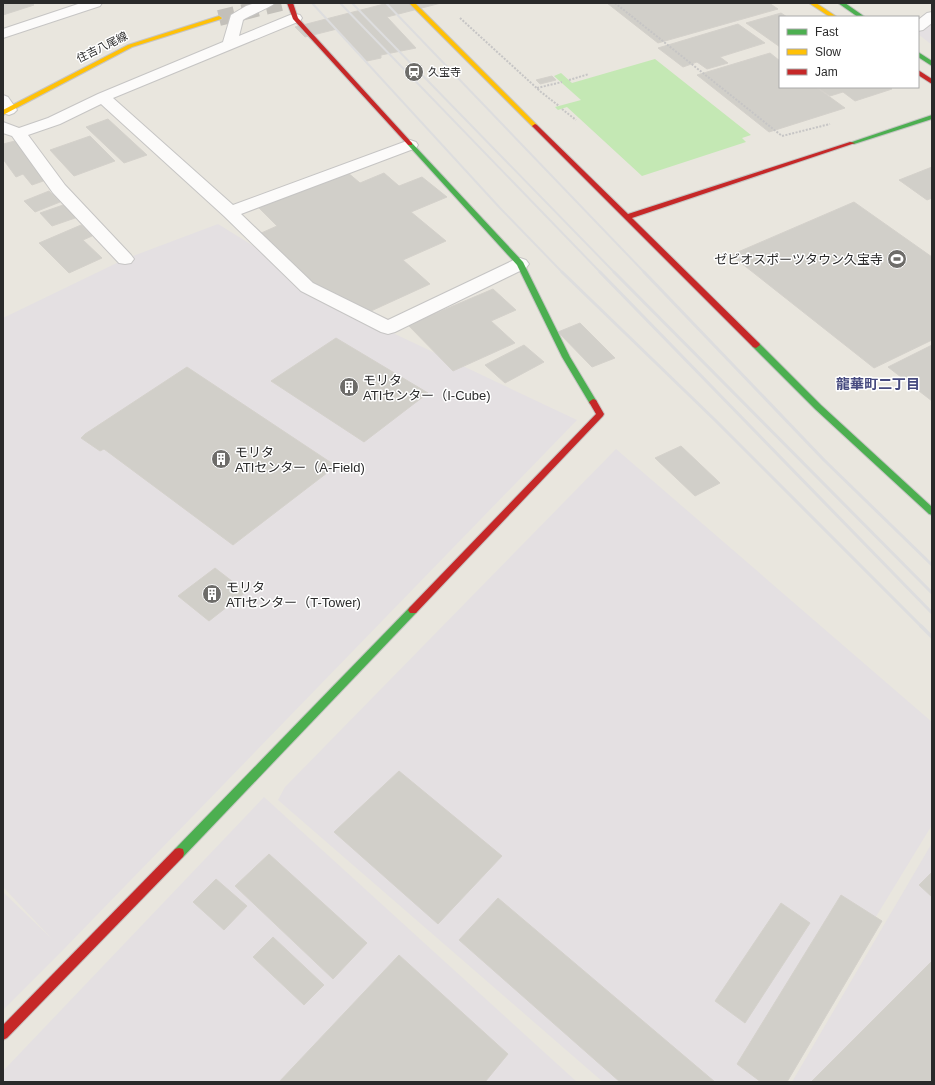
<svg xmlns="http://www.w3.org/2000/svg" width="935" height="1085" viewBox="0 0 935 1085" font-family="Helvetica,'Noto Sans JP',sans-serif">
  <style>
    .industrial { fill: #e4e0e2 }
    .green { fill: #c4e8b4 }
    .building { fill: #d1cfc9; stroke: #d4d1cb }
    .lines { fill: none; stroke-linecap: round; stroke-linejoin: round }
    .secondary-tunnel { stroke: #c3c0ba; stroke-width: 16; stroke-dasharray: 16 8; stroke-linecap: butt }
    .street-casing { stroke: #c6c5c4; stroke-width: 2 }
    .fast-casing { stroke: #c6c5c4; stroke-width: 2 }
    .slow-casing { stroke: #c6c5c4; stroke-width: 2 }
    .jam-casing { stroke: #c6c5c4; stroke-width: 2 }
    .path { stroke: #c6c5c5; stroke-width: 2; stroke-dasharray: 2 1.5; stroke-linecap: butt }
    .street { fill: #fcfbfa; fill-rule: evenodd }
    .fast { fill: #4caf50; fill-rule: evenodd }
    .slow { fill: #ffc107; fill-rule: evenodd }
    .jam { fill: #c62828; fill-rule: evenodd }
    .rail-far2 { stroke: #ddddde; stroke-width: 2 }
    .rail-far1 { stroke: #ddddde; stroke-width: 3 }
    .rail { stroke: #ddddde; stroke-width: 3.5 }
    .labels { text-anchor: middle; dominant-baseline: central; stroke-width: 3; stroke-linejoin: round; paint-order: stroke }
    .far-street-label { font-size: 11px; fill: #2a2a2a; stroke: #fff }
    .far-poi-label { font-size: 11px; fill: #2a2a2a; stroke: #fff; text-anchor: start }
    .poi-label { font-size: 13px; fill: #2a2a2a; stroke: #fff; text-anchor: start }
    .neighbourhood-label { font-size: 14px; font-weight: bold; fill: #464a7f; stroke: #fff }
  </style>
  <rect width="100%" height="100%" fill="#e9e6de"/>
  <g class="industrial">
    <path d="M 932,19 L 932,45 L 918,34 L 918,30 Z"/>
    <path d="M 218,224 L 397,335 L 577,420 L 63,950 L 3,1010 L 3,892 L 52,939 L 3,887 L 3,318 L 125,259 Z"/>
    <path d="M 616,449 L 932,722 L 932,825 L 775,1082 L 603,1082 L 278,800 L 285,787 Z"/>
    <path d="M 264,797 L 577,1082 L 3,1082 L 3,1071 Z"/>
    <path d="M 932,843 L 932,1082 L 792,1082 Z"/>
  </g>
  <path class="green" d="M 655,59 L 751,135 L 742,138 L 746,142 L 642,176 L 567,107 L 558,110 L 555,107 L 581,100 L 554,76 L 561,73 L 572,83 Z"/>
  <g class="building">
    <path d="M 3,3 L 31,3 L 34,5 L 3,15 Z"/>
    <path d="M 388,3 L 441,3 L 387,17 L 416,48 L 381,55 L 381,58 L 367,61 L 337,29 L 305,37 L 295,27 Z"/>
    <path d="M 607,3 L 769,3 L 778,9 L 658,43 Z"/>
    <path d="M 781,13 L 787,17 L 780,17 L 780,47 L 746,23 Z"/>
    <path d="M 738,24 L 765,43 L 720,57 L 728,63 L 707,69 L 697,62 L 683,67 L 658,48 Z"/>
    <path d="M 770,53 L 780,61 L 780,87 L 816,87 L 845,108 L 769,132 L 697,75 Z"/>
    <path d="M 552,76 L 556,80 L 540,84 L 536,80 Z"/>
    <path d="M 821,87 L 889,87 L 892,89 L 855,101 L 843,92 L 830,96 L 818,88 Z"/>
    <path d="M 108,119 L 147,155 L 124,163 L 86,127 Z"/>
    <path d="M 90,136 L 115,161 L 74,176 L 50,150 Z"/>
    <path d="M 15,141 L 46,180 L 32,185 L 23,174 L 16,177 L 3,159 L 3,144 Z"/>
    <path d="M 932,167 L 932,198 L 927,200 L 899,180 Z"/>
    <path d="M 347,172 L 360,183 L 384,173 L 399,186 L 422,177 L 447,197 L 411,212 L 446,241 L 403,260 L 430,284 L 371,311 L 312,285 L 259,234 L 277,226 L 258,207 Z"/>
    <path d="M 49,191 L 60,202 L 35,212 L 24,201 Z"/>
    <path d="M 854,202 L 932,257 L 932,340 L 874,368 L 731,255 Z"/>
    <path d="M 66,204 L 78,217 L 52,226 L 40,213 Z"/>
    <path d="M 81,225 L 92,236 L 83,240 L 102,258 L 69,273 L 39,243 Z"/>
    <path d="M 493,289 L 516,310 L 491,321 L 515,343 L 453,371 L 408,325 Z"/>
    <path d="M 580,323 L 615,358 L 592,367 L 558,332 Z"/>
    <path d="M 336,338 L 428,393 L 364,442 L 271,381 Z"/>
    <path d="M 524,345 L 544,362 L 505,383 L 485,365 Z"/>
    <path d="M 932,345 L 932,401 L 888,367 Z"/>
    <path d="M 187,367 L 336,466 L 233,545 L 104,449 L 100,451 L 81,438 L 85,434 Z"/>
    <path d="M 681,446 L 720,483 L 695,496 L 655,458 Z"/>
    <path d="M 215,568 L 246,592 L 209,621 L 178,596 Z"/>
    <path d="M 399,771 L 502,856 L 438,924 L 334,832 Z"/>
    <path d="M 269,854 L 367,943 L 333,979 L 235,886 Z"/>
    <path d="M 932,872 L 932,897 L 919,885 Z"/>
    <path d="M 216,879 L 247,906 L 224,930 L 193,902 Z"/>
    <path d="M 841,895 L 882,921 L 787,1082 L 761,1082 L 737,1064 Z"/>
    <path d="M 498,898 L 715,1082 L 620,1082 L 459,940 Z"/>
    <path d="M 781,903 L 810,923 L 745,1023 L 715,1001 Z"/>
    <path d="M 273,937 L 324,985 L 304,1005 L 253,957 Z"/>
    <path d="M 399,955 L 508,1054 L 485,1082 L 279,1082 Z"/>
    <path d="M 932,961 L 932,1082 L 811,1082 Z"/>
  </g>
  <g class="lines">
    <path class="secondary-tunnel" d="M 219,18 L 281,3"/>
    <defs>
      <g id="street">
        <path d="M 81,3 L 102,3 L 100,6 L 3,38 L 3,29 Z"/>
        <path d="M 255,3 L 275,3 C 273,6 249,16 243,20 L 239,36 L 290,15 L 295,14 L 300,15 L 302,18 L 300,21 L 113,98 L 233,205 L 404,142 L 410,140 L 416,142 L 418,145 L 416,148 L 241,214 L 313,283 L 388,320 L 514,260 L 520,258 L 526,260 L 529,264 L 526,268 L 395,332 L 388,334 L 381,332 L 301,291 L 224,216 L 101,104 L 60,124 L 28,135 L 65,185 L 131,255 L 134,259 L 131,263 L 125,264 L 119,263 L 53,193 L 12,136 L 3,133 L 3,122 L 19,128 L 48,118 L 98,94 L 223,42 L 231,15 L 246,6 Z"/>
        <path d="M 932,12 L 932,23 L 923,30 L 918,31 L 918,20 L 927,13 Z"/>
        <path d="M 3,95 L 8,97 L 17,110 L 14,113 L 9,115 L 3,113 Z"/>
      </g>
      <g id="fast">
        <path d="M 838,3 L 845,3 L 865,17 L 858,17 Z"/>
        <path d="M 918,52 L 932,61 L 932,66 L 918,57 Z"/>
        <path d="M 932,115 L 932,119 L 854,144 L 849,143 Z"/>
        <path d="M 410,142 L 412,143 L 523,262 L 570,357 L 597,402 L 596,404 L 590,404 L 562,357 L 517,265 L 408,145 L 408,143 Z"/>
        <path d="M 756,342 L 759,343 L 821,405 L 932,507 L 932,515 L 929,514 L 815,409 L 753,347 L 752,345 Z"/>
        <path d="M 413,606 L 416,607 L 418,610 L 416,613 L 183,857 L 179,858 L 175,857 L 174,853 L 175,849 L 410,607 Z"/>
      </g>
      <g id="slow">
        <path d="M 409,3 L 415,3 L 537,125 L 537,127 L 533,127 Z"/>
        <path d="M 809,3 L 816,3 L 837,17 L 830,17 Z"/>
        <path d="M 219,16 L 222,18 L 221,19 L 132,47 L 3,115 L 3,110 L 128,45 Z"/>
      </g>
      <g id="jam">
        <path d="M 287,3 L 293,3 L 298,18 L 412,143 L 412,145 L 408,145 L 293,19 Z"/>
        <path d="M 918,70 L 932,79 L 932,84 L 918,75 Z"/>
        <path d="M 535,124 L 537,125 L 628,214 L 850,142 L 855,143 L 632,218 L 759,343 L 760,345 L 756,348 L 753,347 L 532,126 Z"/>
        <path d="M 593,399 L 596,400 L 604,414 L 603,416 L 416,613 L 410,613 L 408,610 L 410,607 L 596,414 L 589,402 Z"/>
        <path d="M 179,848 L 183,849 L 184,853 L 183,857 L 7,1038 L 3,1040 L 3,1025 L 175,849 Z"/>
      </g>
    </defs>
    <use href="#street" class="street-casing"/>
    <use href="#fast" class="fast-casing"/>
    <use href="#slow" class="slow-casing"/>
    <use href="#jam" class="jam-casing"/>
    <g class="path">
      <path d="M 615,3 L 782,136 L 830,124"/>
      <path d="M 460,18 L 541,92 L 559,106"/>
      <path d="M 569,80 L 589,74"/>
      <path d="M 537,88 L 562,82"/>
      <path d="M 562,109 L 576,120"/>
    </g>
    <use href="#street" class="street"/>
    <use href="#fast" class="fast"/>
    <use href="#slow" class="slow"/>
    <use href="#jam" class="jam"/>
    <g class="rail-far2">
      <path d="M 312,3 L 500,208 L 563,273"/>
      <path d="M 340,3 L 601,273"/>
      <path d="M 352,3 L 615,273"/>
      <path d="M 386,3 L 645,273"/>
    </g>
    <g class="rail-far1">
      <path d="M 562,272 L 716,421 L 922,627"/>
      <path d="M 600,272 L 932,613"/>
      <path d="M 614,272 L 932,593"/>
      <path d="M 644,272 L 824,460 L 932,565"/>
    </g>
    <path class="rail" d="M 921,626 L 932,637"/>
  </g>
  <defs>
    <symbol id="station-disc" viewBox="-11 -11 22 22"><circle r="9.5" fill="#6d6c69" stroke="#fff"/><path d="M-3-6H3Q5-6 5-4V2Q5 4 3 4L4.5 6H3L1.5 4h-3L-3 6H-4.5L-3 4Q-5 4-5 2V-4Q-5-6-3-6ZM-3.5-4v3h7v-3ZM-3.5 1v1.5H-2V1ZM2 1v1.5H3.5V1Z" fill="#fff"/></symbol>
    <symbol id="stadium-disc" viewBox="-11 -11 22 22"><circle r="9.5" fill="#6d6c69" stroke="#fff"/><path d="M0-5a6.5 5 0 1 0 0 10a6.5 5 0 1 0 0-10ZM-3.5-1.8h7v3.6h-7Z" fill="#fff"/></symbol>
    <symbol id="building-disc" viewBox="-11 -11 22 22"><circle r="9.5" fill="#6d6c69" stroke="#fff"/><path d="M-4-6H4V6H1V3H-1V6H-4ZM-2.5-4.3h1.7v1.8h-1.7ZM.8-4.3h1.7v1.8H.8ZM-2.5-1h1.7V.8h-1.7ZM.8-1h1.7V.8H.8Z" fill="#fff"/></symbol>
  </defs>
  <g fill-rule="evenodd">
    <use href="#station-disc" x="403" y="61" width="22" height="22"/>
    <use href="#stadium-disc" x="886" y="248" width="22" height="22"/>
    <use href="#building-disc" x="338" y="376" width="22" height="22"/>
    <use href="#building-disc" x="210" y="448" width="22" height="22"/>
    <use href="#building-disc" x="201" y="583" width="22" height="22"/>
  </g>
  <g class="labels">
    <g class="far-street-label">
      <text transform="translate(102 47) rotate(-26)">住吉八尾線</text>
    </g>
    <g class="far-poi-label">
      <text x="428" y="72">久宝寺</text>
    </g>
    <g class="poi-label">
      <text x="883" y="259" text-anchor="end">ゼビオスポーツタウン久宝寺</text>
      <text x="363" y="380">モリタ<tspan x="363" dy="15">ATIセンター（I-Cube)</tspan></text>
      <text x="235" y="452">モリタ<tspan x="235" dy="15">ATIセンター（A-Field)</tspan></text>
      <text x="226" y="587">モリタ<tspan x="226" dy="15">ATIセンター（T-Tower)</tspan></text>
    </g>
    <g class="neighbourhood-label">
      <text x="878" y="384">龍華町二丁目</text>
    </g>
  </g>
  <rect width="935" height="1085" fill="none" stroke="#2a2a2a" stroke-width="8"/>
  <rect x="779" y="16" width="140" height="72" fill="#ffffff" stroke="#aaaaaa"/>
  <rect x="787" y="29" width="20" height="6" fill="#4caf50" stroke="#aaaaaa"/>
  <text x="815" y="36" font-size="12" fill="#2a2a2a">Fast</text>
  <rect x="787" y="49" width="20" height="6" fill="#ffc107" stroke="#aaaaaa"/>
  <text x="815" y="56" font-size="12" fill="#2a2a2a">Slow</text>
  <rect x="787" y="69" width="20" height="6" fill="#c62828" stroke="#aaaaaa"/>
  <text x="815" y="76" font-size="12" fill="#2a2a2a">Jam</text>
</svg>
